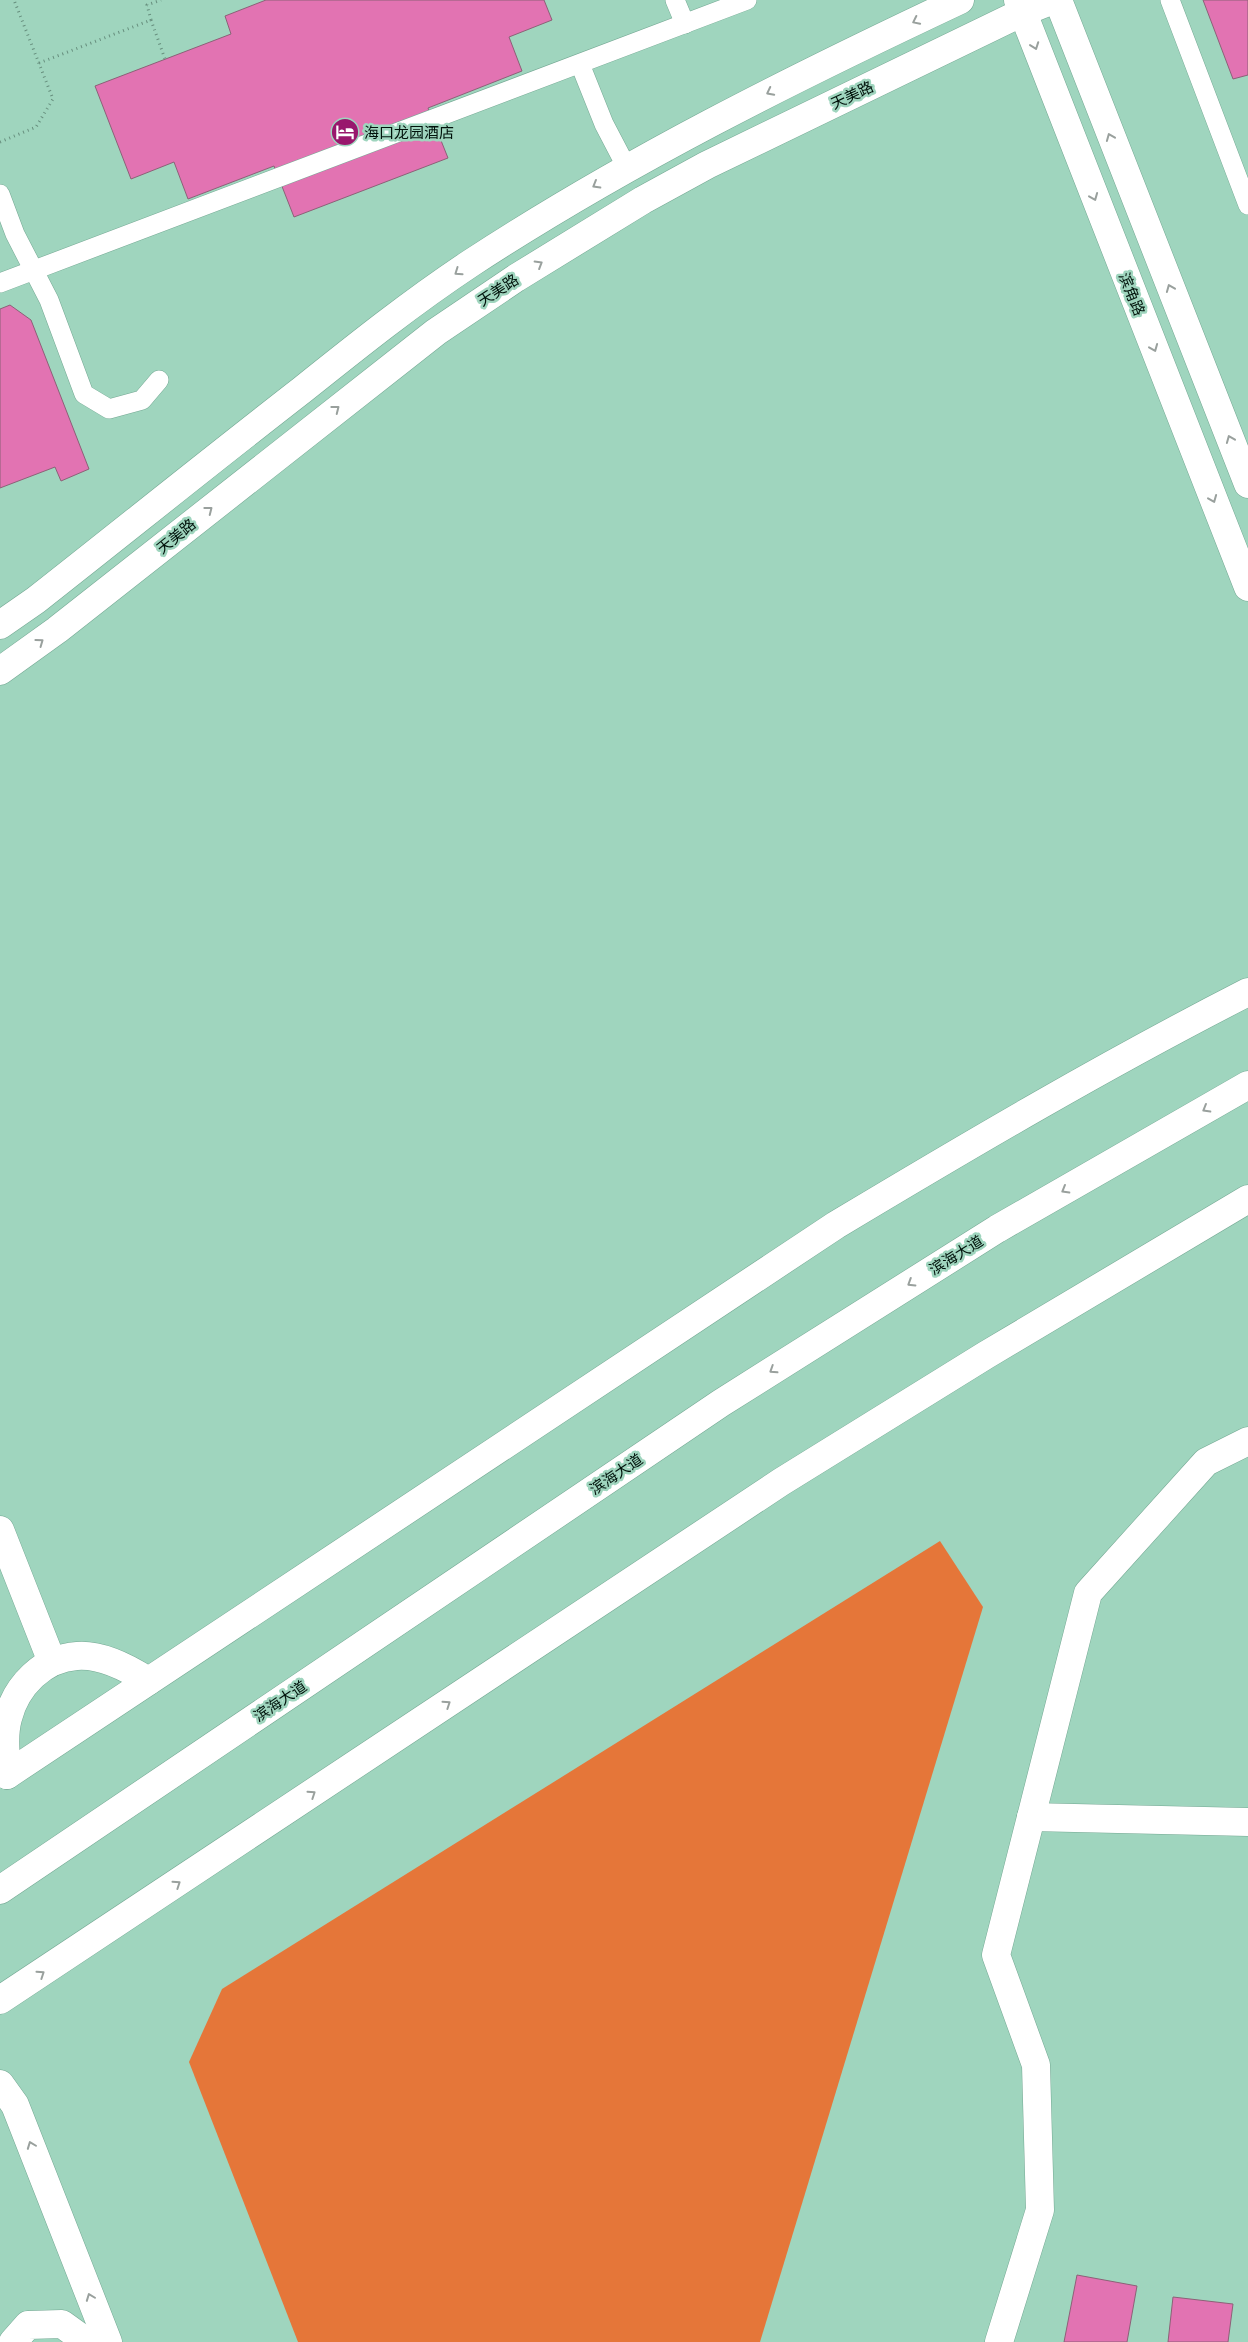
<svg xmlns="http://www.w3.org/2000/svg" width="1248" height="2342" viewBox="0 0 1248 2342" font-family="Inter,'Noto Sans SC',sans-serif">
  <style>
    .forest { fill: #e57639 }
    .building { fill: #e273b2; stroke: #8c6177 }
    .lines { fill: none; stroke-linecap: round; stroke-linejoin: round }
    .lane-casing { stroke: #74a893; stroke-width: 20 }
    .street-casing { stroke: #74a893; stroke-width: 29 }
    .secondary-casing { stroke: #74a893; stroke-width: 29 }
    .primary-casing { stroke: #74a893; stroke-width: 29 }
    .highway-casing { stroke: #74a893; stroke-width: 29 }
    .path { stroke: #678f7e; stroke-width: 3; stroke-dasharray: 1 4; stroke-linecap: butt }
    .lane { stroke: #fff; stroke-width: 19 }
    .street { stroke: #fff; stroke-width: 28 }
    .secondary { stroke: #fff; stroke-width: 28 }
    .primary { stroke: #fff; stroke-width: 28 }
    .highway { stroke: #fff; stroke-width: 28 }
    .oneway { stroke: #99a09d }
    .labels { text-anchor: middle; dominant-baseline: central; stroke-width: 5; stroke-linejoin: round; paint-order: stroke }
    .street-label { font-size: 15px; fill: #01120b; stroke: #9fd5be }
    .poi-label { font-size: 15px; fill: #01120b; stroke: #9fd5be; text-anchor: start }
  </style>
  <rect width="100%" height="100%" fill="#9fd5be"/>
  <path class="forest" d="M 940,1541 L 983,1607 L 760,2342 L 298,2342 L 189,2062 L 222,1989 Z"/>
  <g class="building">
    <path d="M 266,0 L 544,0 L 552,20 L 509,37 L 522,71 L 428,108 L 448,158 L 294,217 L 274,166 L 188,199 L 174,162 L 131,179 L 95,86 L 231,34 L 225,16 Z"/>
    <path d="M 1203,0 L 1248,0 L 1248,75 L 1233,79 Z"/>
    <path d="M 10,305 L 31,320 L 89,469 L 61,481 L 55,467 L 0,488 L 0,309 Z"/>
    <path d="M 1077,2275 L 1137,2286 L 1127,2342 L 1064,2342 Z"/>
    <path d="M 1173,2297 L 1233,2304 L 1228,2342 L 1168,2342 Z"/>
  </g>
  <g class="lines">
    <defs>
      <g id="lane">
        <path d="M 675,0 L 685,24"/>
        <path d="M 1170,0 L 1248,205"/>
        <path d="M 580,64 L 604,124 L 627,168"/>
        <path d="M 0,194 L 15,234 L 49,300 L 84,394 L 109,409 L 142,400 L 159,380"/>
        <path d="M 0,283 L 747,0"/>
      </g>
      <g id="street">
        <path d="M 0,1530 L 52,1662"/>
        <path d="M 7,1775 L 836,1225 C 971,1144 1107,1064 1248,992"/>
        <path d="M 7,1775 C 6,1757 3,1736 8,1718 C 16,1686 43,1658 77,1656 C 102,1654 128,1668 148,1681"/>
        <path d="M 1031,1817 L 1248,1822"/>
        <path d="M 999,2342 L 1040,2210 L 1036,2065 L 996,1955 L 1088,1593 L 1206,1462 L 1248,1441"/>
      </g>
      <g id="secondary">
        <path d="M 1018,0 L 1248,587"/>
        <path d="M 1058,0 L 1248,484"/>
        <path d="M 0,625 L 36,600 C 125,530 213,459 302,390 C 357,346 412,302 471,263 C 627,161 792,79 960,0"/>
        <path d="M 0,671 L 57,630 L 436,332 L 516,278 L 643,200 L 707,165 L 1023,12 L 1053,0"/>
      </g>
      <g id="primary">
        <path d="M 0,2084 L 15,2105 L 108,2342"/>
        <path d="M 13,2342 L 28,2325 L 62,2324 L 87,2342"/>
      </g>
      <g id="highway">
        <path d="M 0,1890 L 721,1403 L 997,1229 L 1248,1085"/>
        <path d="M 0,2000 L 781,1482 L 986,1355 L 1248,1199"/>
      </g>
    </defs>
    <use href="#lane" class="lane-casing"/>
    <use href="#street" class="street-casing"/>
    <use href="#secondary" class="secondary-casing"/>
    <use href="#primary" class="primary-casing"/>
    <use href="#highway" class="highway-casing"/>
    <g class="path">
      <path d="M 151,20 L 165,59"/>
      <path d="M 39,63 L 151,20 L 147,5 L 161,0"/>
      <path d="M 0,142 L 36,127 L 53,99 L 14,0"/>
    </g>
    <use href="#lane" class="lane"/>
    <use href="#street" class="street"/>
    <use href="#secondary" class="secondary"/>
    <use href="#primary" class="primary"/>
    <use href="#highway" class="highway"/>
  </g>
  <defs><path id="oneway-chevron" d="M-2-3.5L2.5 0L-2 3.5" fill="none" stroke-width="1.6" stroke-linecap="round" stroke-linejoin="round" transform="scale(1.25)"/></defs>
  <g class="oneway">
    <use href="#oneway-chevron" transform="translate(916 21) rotate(154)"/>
    <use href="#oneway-chevron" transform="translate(1035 46) rotate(70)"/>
    <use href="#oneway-chevron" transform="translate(770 92) rotate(153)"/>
    <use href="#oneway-chevron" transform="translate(1110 137) rotate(-112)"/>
    <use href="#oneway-chevron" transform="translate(596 185) rotate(150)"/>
    <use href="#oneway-chevron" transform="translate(1094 197) rotate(68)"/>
    <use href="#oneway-chevron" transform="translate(539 264) rotate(-31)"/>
    <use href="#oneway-chevron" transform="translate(458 272) rotate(145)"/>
    <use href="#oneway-chevron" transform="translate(1170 288) rotate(-112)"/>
    <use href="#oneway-chevron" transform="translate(1154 348) rotate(68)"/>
    <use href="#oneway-chevron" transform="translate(336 409) rotate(-38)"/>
    <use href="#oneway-chevron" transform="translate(1230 439) rotate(-112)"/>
    <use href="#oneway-chevron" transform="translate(1213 499) rotate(68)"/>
    <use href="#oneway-chevron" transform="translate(209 510) rotate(-38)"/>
    <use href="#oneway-chevron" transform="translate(40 642) rotate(-36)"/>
    <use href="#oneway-chevron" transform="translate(1206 1109) rotate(150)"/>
    <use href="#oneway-chevron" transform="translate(1065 1190) rotate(150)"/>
    <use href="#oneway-chevron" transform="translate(911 1283) rotate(148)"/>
    <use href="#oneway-chevron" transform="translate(773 1370) rotate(147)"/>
    <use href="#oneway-chevron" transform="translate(447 1704) rotate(-34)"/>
    <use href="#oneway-chevron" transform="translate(312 1794) rotate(-34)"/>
    <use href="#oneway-chevron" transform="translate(177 1884) rotate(-34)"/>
    <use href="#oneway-chevron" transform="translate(41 1974) rotate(-34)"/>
    <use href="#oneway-chevron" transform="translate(31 2145) rotate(-111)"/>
    <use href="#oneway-chevron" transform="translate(90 2297) rotate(-111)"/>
  </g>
  <defs>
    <symbol id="hotel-disc" viewBox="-11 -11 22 22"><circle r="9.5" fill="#99176d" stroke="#9fd5be"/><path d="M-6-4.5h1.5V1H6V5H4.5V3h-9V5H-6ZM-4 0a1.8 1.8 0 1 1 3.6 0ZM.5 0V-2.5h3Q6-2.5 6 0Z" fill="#fff"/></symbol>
  </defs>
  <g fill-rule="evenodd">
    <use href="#hotel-disc" x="329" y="116" width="32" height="32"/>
  </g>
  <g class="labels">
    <g class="street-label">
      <text transform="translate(852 95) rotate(-25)">天美路</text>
      <text transform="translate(498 290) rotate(-33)">天美路</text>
      <text transform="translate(1132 294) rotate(68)">滨角路</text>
      <text transform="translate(176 536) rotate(-39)">天美路</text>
      <text transform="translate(956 1255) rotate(-32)">滨海大道</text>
      <text transform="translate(616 1474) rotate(-34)">滨海大道</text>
      <text transform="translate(280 1701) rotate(-34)">滨海大道</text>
    </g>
    <g class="poi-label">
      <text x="364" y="132">海口龙园酒店</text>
    </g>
  </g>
</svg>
